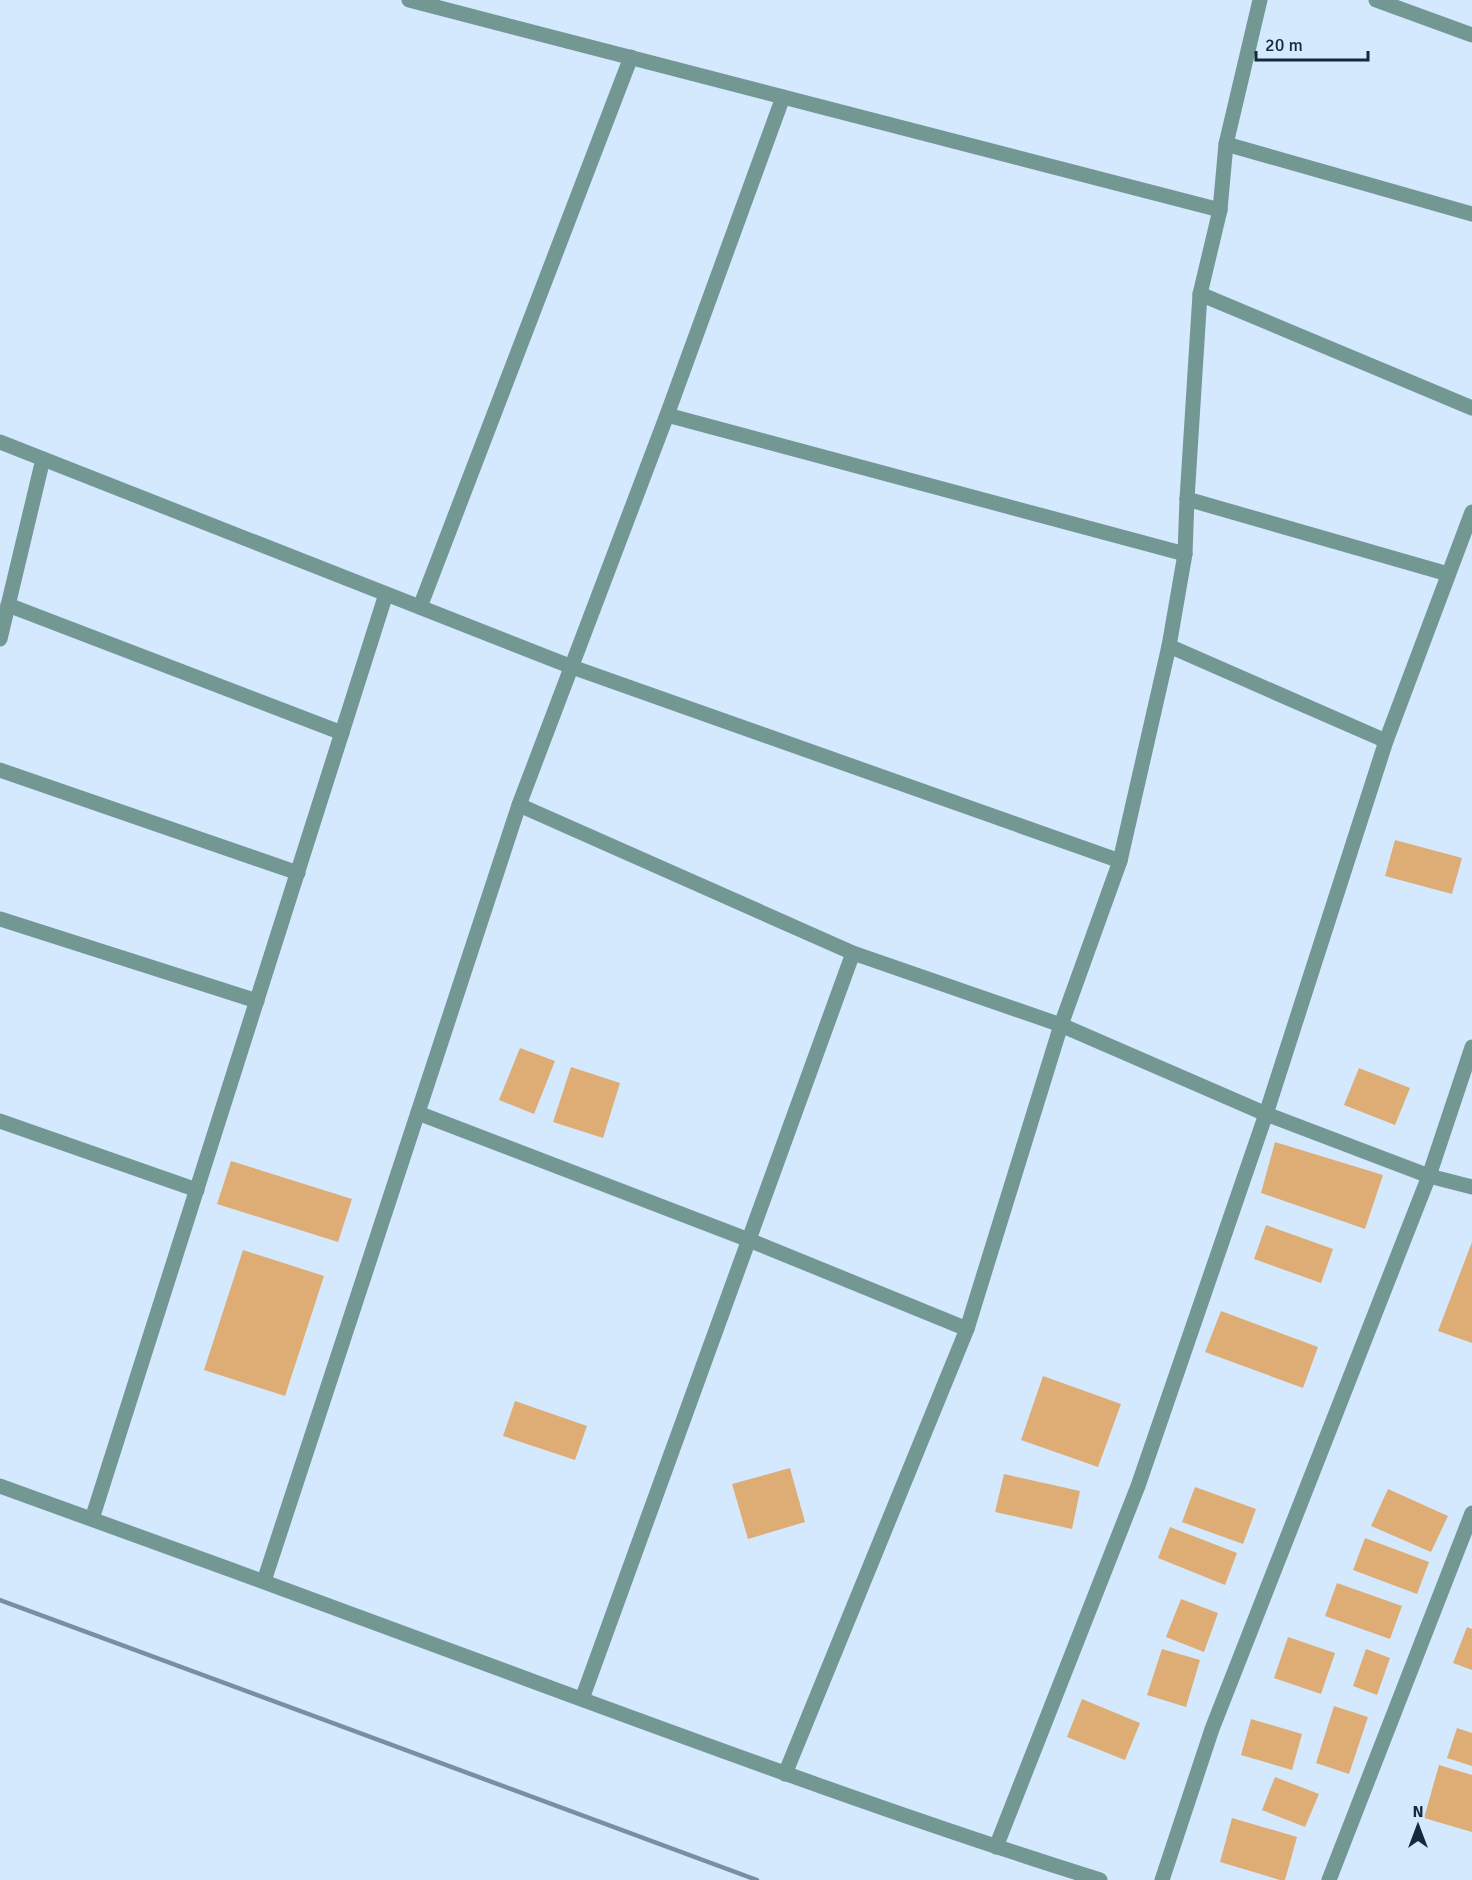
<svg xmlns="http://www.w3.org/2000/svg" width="1472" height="1880" viewBox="0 0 1472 1880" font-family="Signika,sans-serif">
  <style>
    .building { fill: #dead76 }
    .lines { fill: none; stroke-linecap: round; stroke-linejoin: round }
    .street { stroke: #739894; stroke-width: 15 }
    .rail { stroke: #788ea2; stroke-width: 4.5 }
  </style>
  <rect width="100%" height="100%" fill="#d4e9fe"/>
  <g class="building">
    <path d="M 1395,840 L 1462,858 L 1452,894 L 1385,876 Z"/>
    <path d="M 520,1048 L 555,1061 L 534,1114 L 499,1100 Z"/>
    <path d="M 571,1067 L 620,1083 L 603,1138 L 553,1122 Z"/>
    <path d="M 1359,1068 L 1410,1088 L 1395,1125 L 1344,1105 Z"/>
    <path d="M 1275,1142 L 1383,1175 L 1365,1229 L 1261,1193 Z"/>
    <path d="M 231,1161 L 352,1199 L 338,1242 L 217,1204 Z"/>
    <path d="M 1266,1225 L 1333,1249 L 1321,1283 L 1254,1259 Z"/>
    <path d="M 1472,1242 L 1472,1343 L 1438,1331 Z"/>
    <path d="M 243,1250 L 324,1276 L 285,1396 L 204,1370 Z"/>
    <path d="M 1221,1311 L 1318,1347 L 1303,1388 L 1205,1352 Z"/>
    <path d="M 1043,1376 L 1121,1404 L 1098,1467 L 1021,1440 Z"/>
    <path d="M 515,1401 L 587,1426 L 575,1460 L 503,1436 Z"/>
    <path d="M 790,1468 L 805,1522 L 748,1539 L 732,1484 Z"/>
    <path d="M 1004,1474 L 1080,1491 L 1072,1529 L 995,1512 Z"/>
    <path d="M 1195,1487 L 1256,1509 L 1243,1544 L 1182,1522 Z"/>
    <path d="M 1388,1489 L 1448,1516 L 1431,1552 L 1371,1526 Z"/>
    <path d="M 1170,1527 L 1237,1553 L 1225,1585 L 1158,1558 Z"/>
    <path d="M 1365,1538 L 1429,1562 L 1417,1594 L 1353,1570 Z"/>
    <path d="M 1337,1583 L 1402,1606 L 1390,1639 L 1325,1616 Z"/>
    <path d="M 1181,1599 L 1218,1613 L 1204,1652 L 1166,1637 Z"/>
    <path d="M 1467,1627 L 1472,1629 L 1472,1670 L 1453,1663 Z"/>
    <path d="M 1288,1637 L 1335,1653 L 1321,1694 L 1274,1678 Z"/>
    <path d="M 1162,1649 L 1200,1660 L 1186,1707 L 1147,1695 Z"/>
    <path d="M 1366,1649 L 1390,1658 L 1377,1695 L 1353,1686 Z"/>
    <path d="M 1082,1699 L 1140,1723 L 1125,1760 L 1067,1737 Z"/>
    <path d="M 1334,1706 L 1368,1717 L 1349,1774 L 1316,1763 Z"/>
    <path d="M 1251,1719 L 1302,1734 L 1292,1770 L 1241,1755 Z"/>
    <path d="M 1457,1728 L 1472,1733 L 1472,1766 L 1447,1758 Z"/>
    <path d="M 1439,1765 L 1472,1775 L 1472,1832 L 1424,1818 Z"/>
    <path d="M 1275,1777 L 1319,1794 L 1305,1827 L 1262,1810 Z"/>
    <path d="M 1232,1818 L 1297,1837 L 1285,1880 L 1280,1880 L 1220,1862 Z"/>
  </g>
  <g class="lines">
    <g class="street">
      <path d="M 409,0 L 1220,210"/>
      <path d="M 1376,0 L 1472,35"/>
      <path d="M 1226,144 L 1472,214"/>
      <path d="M 1200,294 L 1472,408"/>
      <path d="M 667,415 L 1185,554"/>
      <path d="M 0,442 L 572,667 L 1120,861 L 1061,1025 L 853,953 L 519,805"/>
      <path d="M 1187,499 L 1448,574"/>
      <path d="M 8,605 L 342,733"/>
      <path d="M 420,607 L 631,57"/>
      <path d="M 0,639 L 43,459"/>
      <path d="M 1169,646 L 1386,741"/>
      <path d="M 0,770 L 298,873"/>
      <path d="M 1120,861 L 1169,646 L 1185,554 L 1187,499 L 1200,294 L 1220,210 L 1226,144 L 1260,0"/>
      <path d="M 0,919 L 257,1001"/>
      <path d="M 418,1113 L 749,1240 L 967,1329"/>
      <path d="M 0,1121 L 197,1190"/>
      <path d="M 0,1486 C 184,1552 368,1620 551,1688 C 733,1755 915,1822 1100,1880"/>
      <path d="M 92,1519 L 386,594"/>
      <path d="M 264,1581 L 519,805 L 667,415 L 783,97"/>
      <path d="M 582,1699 L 853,953"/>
      <path d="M 785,1774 L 967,1329 L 1061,1025 L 1266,1114 L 1429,1176 L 1472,1187"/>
      <path d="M 996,1847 L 1138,1486 L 1266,1114 L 1386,741 L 1472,512"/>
      <path d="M 1162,1880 L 1212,1729 L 1429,1176 L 1472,1047"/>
      <path d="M 1329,1880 L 1472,1513"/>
    </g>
    <path class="rail" d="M 0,1600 L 757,1880"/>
  </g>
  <g transform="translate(1418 1826)" stroke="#d4e9fe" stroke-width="4.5" paint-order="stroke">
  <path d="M0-4.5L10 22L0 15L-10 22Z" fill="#13293c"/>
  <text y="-9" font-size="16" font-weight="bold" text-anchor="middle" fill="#13293c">N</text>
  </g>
  <path d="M1256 51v9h112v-9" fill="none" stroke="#13293c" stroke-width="3"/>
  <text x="1265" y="51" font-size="18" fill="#13293c" stroke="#d4e9fe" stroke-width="4.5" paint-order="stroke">20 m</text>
</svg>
